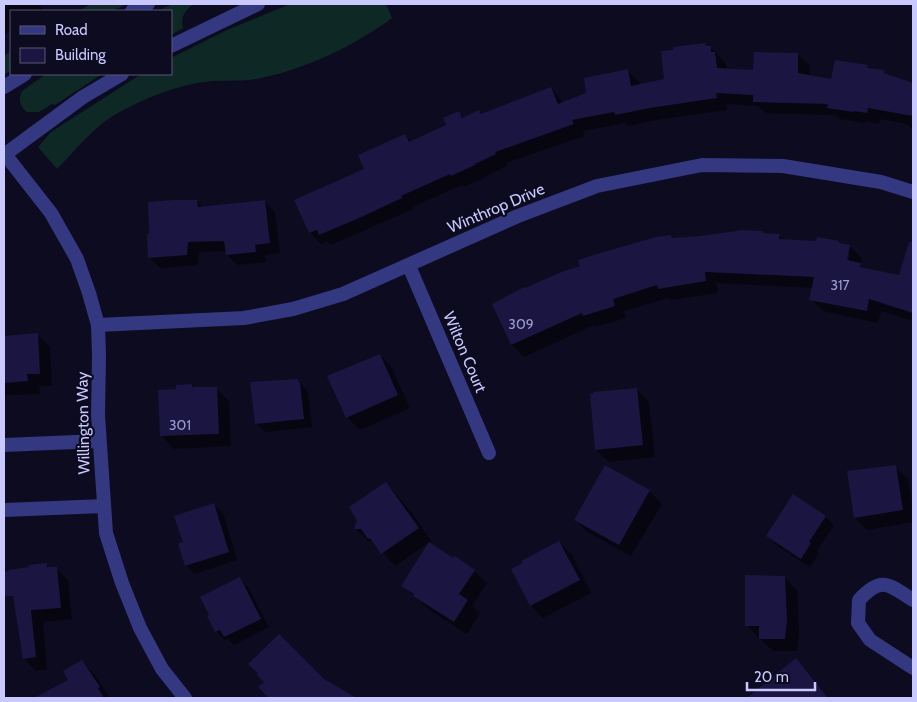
<svg xmlns="http://www.w3.org/2000/svg" width="917" height="702" viewBox="0 0 917 702" font-family="Cabin,sans-serif">
  <style>
    .grass { fill: #0e2925 }
    .shadow { fill: #0007; fill-rule: evenodd }
    .building { fill: #1a1641 }
    .lines { fill: none; stroke-linecap: round; stroke-linejoin: round }
    .minor { stroke: #333881; stroke-width: 14 }
    .labels { text-anchor: middle; dominant-baseline: central; stroke-width: 4.5; stroke-linejoin: round; paint-order: stroke }
    .number-label { font-size: 14px; fill: #9d9cd0 }
    .street-label { font-size: 16px; fill: #c9c8ff; stroke: #0c0b1f }
  </style>
  <rect width="100%" height="100%" fill="#0c0b1f"/>
  <g class="grass">
    <path d="M 91,4 L 127,4 L 112,11 L 78,11 Z"/>
    <path d="M 173,4 L 194,4 C 185,10 180,17 183,28 L 171,35 L 171,11 L 157,11 Z"/>
    <path d="M 290,4 L 386,4 L 392,18 C 354,46 308,68 261,78 C 245,82 228,80 212,81 C 180,84 146,97 118,113 C 94,126 76,150 57,169 L 38,147 L 51,132 L 132,80 L 142,74 L 171,74 L 171,58 L 225,31 Z"/>
    <path d="M 11,51 L 11,70 L 4,75 L 4,56 Z"/>
    <path d="M 46,74 L 102,74 L 55,105 L 52,104 L 39,112 L 27,112 C 20,107 18,99 22,91 Z"/>
  </g>
  <g class="shadow">
    <path d="M 4,4 L 39,4 L 43,11 L 11,11 L 11,31 L 5,34 Z"/>
    <path d="M 705,44 L 708,47 L 710,47 L 722,59 L 726,65 L 727,70 L 755,71 L 798,54 L 810,66 L 809,76 L 832,80 L 867,67 L 870,69 L 884,72 L 888,75 L 913,84 L 913,130 L 907,124 L 880,119 L 879,124 L 866,121 L 865,123 L 840,119 L 836,115 L 766,113 L 758,106 L 727,104 L 727,110 L 662,119 L 628,126 L 625,123 L 583,131 L 584,136 L 506,163 L 507,166 L 486,176 L 486,177 L 464,187 L 462,185 L 412,207 L 413,209 L 331,245 L 327,241 L 321,244 L 310,232 L 365,169 L 405,136 L 411,142 L 448,126 L 459,113 L 464,118 L 479,111 L 482,114 L 551,88 L 563,103 L 588,94 L 628,71 L 639,82 L 640,86 L 665,80 Z"/>
    <path d="M 197,201 L 203,208 L 264,201 L 275,212 L 280,253 L 265,255 L 266,262 L 238,265 L 227,255 L 227,251 L 199,252 L 198,265 L 160,268 L 149,257 Z"/>
    <path d="M 762,232 L 764,234 L 779,235 L 785,241 L 839,242 L 841,245 L 849,246 L 862,258 L 860,264 L 866,269 L 899,277 L 904,262 L 913,265 L 913,321 L 881,311 L 878,323 L 823,311 L 811,299 L 813,288 L 716,283 L 718,293 L 671,300 L 668,298 L 624,311 L 626,318 L 596,327 L 594,325 L 524,357 L 512,345 L 494,304 L 671,236 L 673,239 ZM 847,252 L 850,252 L 847,267 L 845,266 Z"/>
    <path d="M 37,335 L 50,347 L 52,386 L 39,386 L 40,394 L 5,395 L 4,337 Z"/>
    <path d="M 380,355 L 392,368 L 410,408 L 360,430 L 347,417 Z"/>
    <path d="M 298,380 L 308,392 L 312,427 L 265,432 L 256,423 Z"/>
    <path d="M 192,385 L 195,388 L 216,389 L 229,401 L 231,446 L 174,449 L 162,436 L 177,390 Z"/>
    <path d="M 636,389 L 649,402 L 655,457 L 609,462 L 596,450 Z"/>
    <path d="M 895,467 L 908,479 L 913,507 L 913,522 L 867,530 L 855,518 Z"/>
    <path d="M 386,483 L 413,514 L 431,541 L 395,566 L 372,541 L 368,541 L 356,529 Z"/>
    <path d="M 649,491 L 662,504 L 631,556 L 588,532 L 575,520 Z"/>
    <path d="M 793,496 L 826,517 L 834,525 L 817,551 L 819,553 L 810,567 L 776,545 L 767,536 Z"/>
    <path d="M 214,505 L 223,513 L 237,560 L 194,574 L 186,565 L 184,543 Z"/>
    <path d="M 559,542 L 572,555 L 591,593 L 543,618 L 531,605 Z"/>
    <path d="M 454,559 L 474,571 L 487,583 L 472,606 L 480,613 L 467,634 L 427,608 L 403,586 Z"/>
    <path d="M 47,565 L 50,568 L 56,568 L 68,580 L 72,619 L 43,622 L 47,669 L 36,671 L 24,659 L 11,571 Z"/>
    <path d="M 784,577 L 797,590 L 799,633 L 797,651 L 773,651 L 746,625 Z"/>
    <path d="M 240,579 L 248,587 L 269,627 L 234,645 L 227,638 L 225,640 L 216,631 Z"/>
    <path d="M 796,660 L 805,668 L 828,698 L 768,698 L 760,689 Z"/>
    <path d="M 82,662 L 95,675 L 110,698 L 48,698 L 50,691 L 70,680 Z"/>
  </g>
  <g class="building">
    <path d="M 705,43 L 706,46 L 711,46 L 711,52 L 715,52 L 717,68 L 753,70 L 754,52 L 798,53 L 798,73 L 831,79 L 835,60 L 868,65 L 867,68 L 885,70 L 884,73 L 913,83 L 913,116 L 868,108 L 867,113 L 854,111 L 854,112 L 827,108 L 828,104 L 753,102 L 753,95 L 716,93 L 717,98 L 650,108 L 615,115 L 614,112 L 572,120 L 574,124 L 495,152 L 496,154 L 475,164 L 475,165 L 451,176 L 450,174 L 401,196 L 402,198 L 357,219 L 319,235 L 317,230 L 309,233 L 294,200 L 364,169 L 358,155 L 405,134 L 409,142 L 446,125 L 443,118 L 459,111 L 462,118 L 479,110 L 481,114 L 551,87 L 558,104 L 586,93 L 584,78 L 628,69 L 631,86 L 664,79 L 661,51 L 673,50 L 673,47 Z"/>
    <path d="M 173,200 L 197,200 L 198,207 L 265,200 L 270,243 L 255,245 L 256,252 L 226,255 L 224,241 L 188,242 L 187,255 L 148,258 L 147,234 L 149,234 L 148,202 Z"/>
    <path d="M 743,230 L 763,231 L 763,233 L 780,234 L 779,239 L 816,241 L 817,237 L 839,241 L 839,243 L 850,245 L 847,260 L 861,263 L 860,267 L 899,275 L 909,242 L 913,242 L 913,313 L 869,299 L 867,311 L 809,300 L 814,277 L 705,272 L 706,281 L 658,289 L 657,285 L 613,299 L 615,306 L 583,316 L 582,313 L 511,345 L 492,304 L 524,287 L 525,288 L 564,271 L 580,266 L 578,260 L 597,254 L 656,237 L 671,235 L 672,238 L 700,236 Z"/>
    <path d="M 38,333 L 40,374 L 27,374 L 28,381 L 4,383 L 4,336 Z"/>
    <path d="M 380,354 L 398,395 L 346,418 L 327,376 Z"/>
    <path d="M 298,379 L 299,383 L 300,382 L 304,419 L 255,424 L 250,382 Z"/>
    <path d="M 192,384 L 192,387 L 217,387 L 219,434 L 160,436 L 158,390 L 176,389 L 176,385 Z"/>
    <path d="M 637,388 L 643,445 L 595,450 L 590,394 L 593,394 L 593,392 Z"/>
    <path d="M 605,465 L 650,490 L 619,545 L 574,520 Z"/>
    <path d="M 896,465 L 903,510 L 854,518 L 847,471 Z"/>
    <path d="M 386,482 L 419,528 L 381,554 L 370,538 L 368,539 L 361,529 L 354,529 L 357,520 L 349,507 Z"/>
    <path d="M 793,494 L 826,516 L 809,542 L 811,543 L 801,559 L 766,536 Z"/>
    <path d="M 214,503 L 229,552 L 185,566 L 178,543 L 183,542 L 174,516 Z"/>
    <path d="M 559,541 L 580,580 L 530,606 L 511,569 L 523,563 L 521,561 Z"/>
    <path d="M 429,542 L 453,558 L 455,556 L 475,570 L 459,594 L 468,600 L 454,622 L 413,596 L 414,594 L 401,586 Z"/>
    <path d="M 47,563 L 47,567 L 57,567 L 61,608 L 31,610 L 36,657 L 23,659 L 13,596 L 4,596 L 4,572 L 9,571 L 9,570 L 29,567 L 28,565 Z"/>
    <path d="M 745,575 L 785,576 L 787,620 L 785,639 L 759,639 L 759,626 L 745,626 Z"/>
    <path d="M 240,577 L 261,619 L 224,637 L 220,630 L 215,632 L 207,616 L 209,615 L 200,597 Z"/>
    <path d="M 279,634 L 324,679 L 357,698 L 269,698 L 258,687 L 264,682 L 257,675 L 258,673 L 248,664 Z"/>
    <path d="M 796,658 L 828,698 L 747,698 Z"/>
    <path d="M 82,660 L 100,687 L 98,688 L 104,698 L 34,698 L 68,680 L 63,671 Z"/>
  </g>
  <g class="lines">
    <g class="minor">
      <path d="M 132,11 L 148,4"/>
      <path d="M 171,46 L 258,4"/>
      <path d="M 4,87 L 25,74"/>
      <path d="M 4,153 L 51,213 L 77,259 L 89,293 L 98,325 L 99,356 L 98,415 L 106,533 L 122,583 L 140,628 L 162,669 L 185,698"/>
      <path d="M 4,155 L 83,97 L 122,74"/>
      <path d="M 409,266 L 489,453"/>
      <path d="M 98,325 L 244,318 L 293,309 L 343,294 L 518,216 L 597,186 L 702,165 L 783,166 L 881,182 L 913,192"/>
      <path d="M 4,445 L 99,441"/>
      <path d="M 4,510 L 104,506"/>
      <path d="M 913,600 C 889,585 882,575 859,600 L 858,623 L 870,640 L 913,668"/>
    </g>
  </g>
  <g class="labels">
    <g class="number-label">
      <text x="840" y="285">317</text>
      <text x="521" y="324">309</text>
      <text x="180" y="425">301</text>
    </g>
    <g class="street-label">
      <text transform="translate(496 208) rotate(-23)">Winthrop Drive</text>
      <text transform="translate(465 352) rotate(67)">Wilton Court</text>
      <text transform="translate(83 423) rotate(-91)">Willington Way</text>
    </g>
  </g>
  <rect width="917" height="702" fill="none" stroke="#c9c8ff" stroke-width="10"/>
  <rect x="10" y="10" width="162" height="65" fill="#0c0b1f" stroke="#585779"/>
  <rect x="20" y="26" width="25" height="8" fill="#333881" stroke="#585779"/>
  <text x="55" y="35" font-size="15" fill="#c9c8ff">Road</text>
  <rect x="20" y="48" width="25" height="15" fill="#1a1641" stroke="#585779"/>
  <text x="55" y="60" font-size="15" fill="#c9c8ff">Building</text>
  <path d="M747 682v8h68v-8" fill="none" stroke="#c9c8ff" stroke-width="2.5"/>
  <text x="754" y="682" font-size="15" fill="#c9c8ff" stroke="#0c0b1f" stroke-width="4" paint-order="stroke">20 m</text>
</svg>
